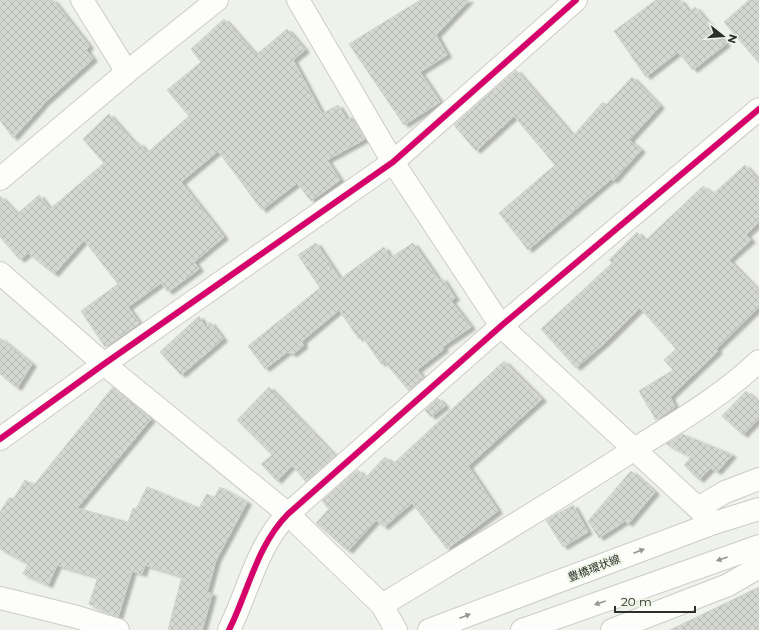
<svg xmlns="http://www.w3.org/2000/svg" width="759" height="630" viewBox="0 0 759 630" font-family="Montserrat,'Noto Sans JP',sans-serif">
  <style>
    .building { fill: url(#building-cross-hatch); stroke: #d1d4ce; filter: url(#shadow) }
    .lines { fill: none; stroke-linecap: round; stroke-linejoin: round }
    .minor-casing { stroke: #cacdc7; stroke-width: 24 }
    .secondary-casing { stroke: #cacdc7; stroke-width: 24 }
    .minor { stroke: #fdfdfc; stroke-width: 22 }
    .secondary { stroke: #fdfdfc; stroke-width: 22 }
    .cycleway-casing { stroke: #eff6e7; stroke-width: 8 }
    .cycleway { stroke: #d6006c; stroke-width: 6 }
    .oneway { fill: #959693 }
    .labels { text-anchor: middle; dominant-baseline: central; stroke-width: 4; stroke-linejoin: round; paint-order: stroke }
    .street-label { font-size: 11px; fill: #2d2f2a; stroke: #eff6e7 }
  </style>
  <defs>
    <pattern id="building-cross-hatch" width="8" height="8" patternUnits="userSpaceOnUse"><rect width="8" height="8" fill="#d5d8d1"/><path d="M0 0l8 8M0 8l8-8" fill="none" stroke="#b7bab4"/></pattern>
    <filter id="shadow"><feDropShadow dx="4.5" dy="2.5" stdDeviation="1" flood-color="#0004"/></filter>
  </defs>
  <rect width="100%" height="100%" fill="#eff2ea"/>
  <g class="building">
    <path d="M 0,0 L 53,0 L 89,46 L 86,50 L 93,59 L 42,105 L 42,106 L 13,138 L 0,120 Z"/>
    <path d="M 420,0 L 469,0 L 436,35 L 447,55 L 420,72 L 440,102 L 404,125 L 349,44 Z"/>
    <path d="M 656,0 L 680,0 L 689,12 L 695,7 L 726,44 L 693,70 L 678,52 L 646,77 L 614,31 Z"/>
    <path d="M 749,0 L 759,0 L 759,63 L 724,22 Z"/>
    <path d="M 224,19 L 256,55 L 287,29 L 305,50 L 293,60 L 322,114 L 338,105 L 347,120 L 352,117 L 365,139 L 327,160 L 340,180 L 311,201 L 297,183 L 262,210 L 218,151 L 181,182 L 224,237 L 194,262 L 199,269 L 168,292 L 161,283 L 128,307 L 139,323 L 105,347 L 81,311 L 118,284 L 84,240 L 54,274 L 28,253 L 20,260 L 0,237 L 0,196 L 17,214 L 39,195 L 50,209 L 104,163 L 83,139 L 109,114 L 136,145 L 139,143 L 147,153 L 189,116 L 167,90 L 201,62 L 191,49 Z"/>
    <path d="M 516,70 L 573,136 L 602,103 L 607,104 L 632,77 L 660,106 L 629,140 L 641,150 L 613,181 L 611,179 L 528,250 L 499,213 L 555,165 L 514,116 L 476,151 L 454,125 Z"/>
    <path d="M 745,165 L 759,181 L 759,222 L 746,235 L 751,240 L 729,260 L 759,291 L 759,307 L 716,349 L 718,351 L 670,397 L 675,407 L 656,420 L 639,391 L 673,370 L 664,360 L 676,349 L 640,308 L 607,341 L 576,368 L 541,329 L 612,263 L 609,260 L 637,232 L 645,241 L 703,186 L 713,194 Z"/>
    <path d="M 316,243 L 340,279 L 384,247 L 390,258 L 413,243 L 439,280 L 442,278 L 455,298 L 451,301 L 471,327 L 442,347 L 444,349 L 417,370 L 423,378 L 409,391 L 384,361 L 381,364 L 362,336 L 359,339 L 339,310 L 302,341 L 303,346 L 293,354 L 287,352 L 265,369 L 248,346 L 320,288 L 298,255 Z"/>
    <path d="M 199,316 L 205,327 L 210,322 L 223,339 L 181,375 L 160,352 Z"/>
    <path d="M 0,338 L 32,364 L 17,388 L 0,374 Z"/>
    <path d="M 504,361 L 542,399 L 468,466 L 498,511 L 447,549 L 412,503 L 384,527 L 376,520 L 348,551 L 316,523 L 329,509 L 322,501 L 352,474 L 358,470 L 365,478 L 385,457 L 393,464 Z"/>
    <path d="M 113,387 L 151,419 L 77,508 L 128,522 L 133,508 L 136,509 L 147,487 L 199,508 L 207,494 L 214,498 L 220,487 L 247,502 L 216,560 L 207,592 L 212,594 L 202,630 L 168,630 L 182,576 L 145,565 L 142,574 L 132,571 L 118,617 L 89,604 L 98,577 L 57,565 L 48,585 L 23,574 L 28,564 L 0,549 L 0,512 L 9,498 L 14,498 L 25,480 L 34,485 Z"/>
    <path d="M 269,387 L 335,456 L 306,482 L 292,465 L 277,481 L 261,464 L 272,455 L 237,420 Z"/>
    <path d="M 746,391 L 759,403 L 759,418 L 743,435 L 722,416 Z"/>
    <path d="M 438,398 L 445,406 L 431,417 L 425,410 Z"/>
    <path d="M 682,434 L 726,452 L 732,455 L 717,472 L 711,468 L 699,480 L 684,465 L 691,457 L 666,444 Z"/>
    <path d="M 631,471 L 655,492 L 628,524 L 625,521 L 599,538 L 588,521 Z"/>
    <path d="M 573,505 L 588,532 L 563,547 L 546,520 Z"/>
    <path d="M 759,587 L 759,630 L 670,630 Z"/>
  </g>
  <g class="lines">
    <defs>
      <g id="minor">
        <path d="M 82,0 L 127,72"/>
        <path d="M 298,0 L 393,162 L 501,326 L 714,523"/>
        <path d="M 0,179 L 127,72 L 217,0"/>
        <path d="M 0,273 L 104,364 L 288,514 L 382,605 L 396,630"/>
        <path d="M 0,439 L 104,364 L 393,162 L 576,0"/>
        <path d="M 698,508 L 725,492 L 759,479"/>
        <path d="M 0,598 L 77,617 L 118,630"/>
        <path d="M 382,605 C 466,554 551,504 633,450 C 677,422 721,397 759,361"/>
        <path d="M 229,630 C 248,592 257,545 288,514 L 501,326 L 759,109"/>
        <path d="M 612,630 L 728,585 L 759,567"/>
      </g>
      <g id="secondary">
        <path d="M 429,630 L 714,523 L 759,509"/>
        <path d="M 522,630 L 759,546"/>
      </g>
    </defs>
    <use href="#minor" class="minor-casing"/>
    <use href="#secondary" class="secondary-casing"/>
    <use href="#minor" class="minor"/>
    <use href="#secondary" class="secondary"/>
    <defs>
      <g id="cycleway">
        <path d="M 0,439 L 104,364 L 393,162 L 576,0"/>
        <path d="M 229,630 C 248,592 257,545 288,514 L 501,326 L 759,109"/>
      </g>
    </defs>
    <use href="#cycleway" class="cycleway-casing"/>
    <use href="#cycleway" class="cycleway"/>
  </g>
  <defs><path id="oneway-solid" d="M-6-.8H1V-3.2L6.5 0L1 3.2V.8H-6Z"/></defs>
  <g class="oneway">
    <use href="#oneway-solid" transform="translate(639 551) rotate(-21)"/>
    <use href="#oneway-solid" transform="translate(722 559) rotate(161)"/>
    <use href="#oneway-solid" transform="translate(600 603) rotate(161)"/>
    <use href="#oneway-solid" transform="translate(465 616) rotate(-21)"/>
  </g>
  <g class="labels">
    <g class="street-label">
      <text transform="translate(594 568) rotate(-21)">豊橋環状線</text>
    </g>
  </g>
  <g transform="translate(723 36) rotate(107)" stroke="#eff6e7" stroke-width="3" paint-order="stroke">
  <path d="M0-3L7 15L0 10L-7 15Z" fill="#2d2f2a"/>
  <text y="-6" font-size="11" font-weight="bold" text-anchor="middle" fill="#2d2f2a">N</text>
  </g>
  <path d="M615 606v6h80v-6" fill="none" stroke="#2d2f2a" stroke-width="2"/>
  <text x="621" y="606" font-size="12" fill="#2d2f2a" stroke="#eff6e7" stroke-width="3" paint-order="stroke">20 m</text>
</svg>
